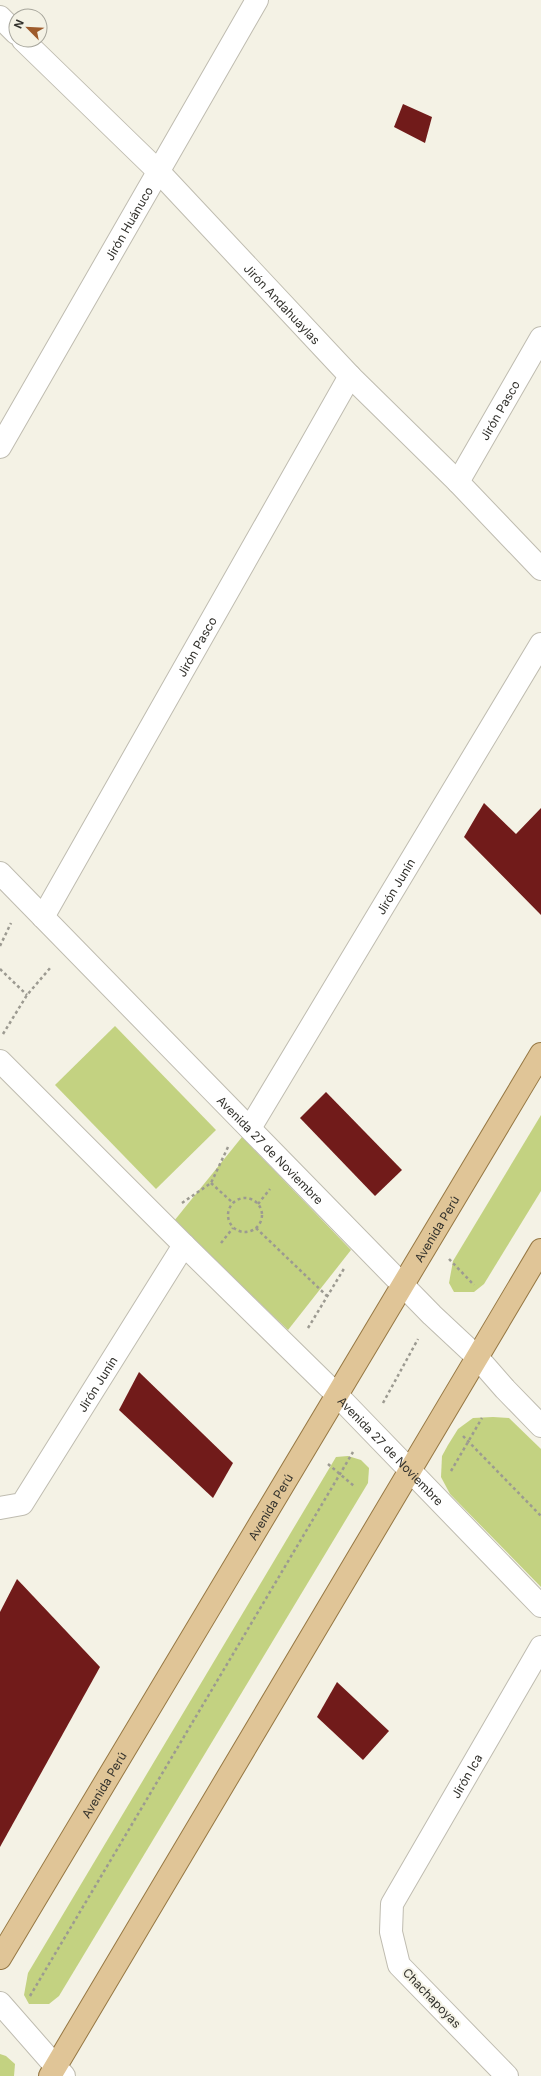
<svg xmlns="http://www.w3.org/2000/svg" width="541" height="2076" viewBox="0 0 541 2076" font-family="Inter,sans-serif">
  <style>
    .green { fill: #c3d281 }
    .building { fill: #711b1a }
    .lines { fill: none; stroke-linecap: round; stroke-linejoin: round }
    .minor-casing { stroke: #bfbcb0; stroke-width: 24 }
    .major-casing { stroke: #967844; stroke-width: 24 }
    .path { stroke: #9c9a91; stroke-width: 2.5; stroke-dasharray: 3 3; stroke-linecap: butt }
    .minor { stroke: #fff; stroke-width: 22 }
    .major { stroke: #e0c597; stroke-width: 22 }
    .labels { text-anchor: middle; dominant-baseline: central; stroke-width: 4; stroke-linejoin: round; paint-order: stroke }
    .street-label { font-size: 12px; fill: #32312c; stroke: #f4f2e5 }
  </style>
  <rect width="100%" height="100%" fill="#f4f2e5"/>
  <g class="green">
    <path d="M 115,1026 L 216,1130 L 156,1189 L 55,1085 Z"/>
    <path d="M 541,1115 L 541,1191 L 484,1284 L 474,1292 L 454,1292 L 449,1283 L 453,1261 Z"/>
    <path d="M 242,1137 L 351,1250 L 288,1330 L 174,1221 Z"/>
    <path d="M 493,1417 L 509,1418 L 541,1449 L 541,1587 L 450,1494 L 441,1477 L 442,1456 L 448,1445 L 458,1429 L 473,1418 Z"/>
    <path d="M 348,1456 L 361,1460 L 369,1468 L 368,1483 L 59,1996 L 49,2004 L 29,2004 L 24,1995 L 28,1973 L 336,1457 Z"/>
    <path d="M 0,2054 L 6,2056 L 15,2064 L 14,2076 L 0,2076 Z"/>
  </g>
  <g class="building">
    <path d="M 403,104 L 432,117 L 425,143 L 394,127 Z"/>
    <path d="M 484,803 L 516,834 L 541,808 L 541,915 L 464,837 Z"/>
    <path d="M 326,1092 L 402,1170 L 375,1196 L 300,1118 Z"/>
    <path d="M 139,1372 L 233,1463 L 213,1498 L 119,1410 Z"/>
    <path d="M 17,1579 L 100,1667 L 0,1847 L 0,1612 Z"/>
    <path d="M 337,1682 L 389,1731 L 363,1760 L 317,1717 Z"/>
  </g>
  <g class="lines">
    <defs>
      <g id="minor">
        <path d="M 0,17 L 16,33"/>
        <path id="s1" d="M 23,40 L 159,172 L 350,376 L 458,482 L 541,569"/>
        <path id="s2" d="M 0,447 L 257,0"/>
        <path id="s3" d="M 458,482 L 541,338"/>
        <path id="s4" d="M 0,873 L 432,1315 L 477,1357 L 505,1389 L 541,1426"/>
        <path id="s5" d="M 43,917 L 350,376"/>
        <path id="s6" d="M 0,1061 L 184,1245 L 337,1395 L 541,1606"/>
        <path id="s7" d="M 250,1128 L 541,644"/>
        <path id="s8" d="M 0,1508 L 22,1504 L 184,1245"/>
        <path d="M 0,2003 L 64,2076"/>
        <path id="s9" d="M 507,2076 L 399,1965 L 391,1932 L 392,1904 L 541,1647"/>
      </g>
      <g id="major">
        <path id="s10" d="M 0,1958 L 541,1054"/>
        <path d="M 50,2076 L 541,1250"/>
      </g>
    </defs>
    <use href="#minor" class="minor-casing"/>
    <use href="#major" class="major-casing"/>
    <g class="path">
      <path d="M 0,946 L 11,923"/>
      <path d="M 0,969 L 27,995"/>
      <path d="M 3,1034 L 27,995 L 51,967"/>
      <path d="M 211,1183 L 233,1203"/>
      <circle cx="245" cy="1215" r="17"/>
      <path d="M 182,1203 L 211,1183 L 228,1147"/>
      <path d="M 258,1204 L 270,1189"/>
      <path d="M 256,1228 L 327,1296"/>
      <path d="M 221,1243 L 233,1228"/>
      <path d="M 449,1259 L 474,1285"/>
      <path d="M 308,1328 L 345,1267"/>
      <path d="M 383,1403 L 418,1339"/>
      <path d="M 463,1436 L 541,1516"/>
      <path d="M 328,1464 L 354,1486"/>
      <path d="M 451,1471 L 482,1418"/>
      <path d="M 30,1996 L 353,1452"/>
    </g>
    <use href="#minor" class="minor"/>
    <use href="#major" class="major"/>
  </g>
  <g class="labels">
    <g class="street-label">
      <text stroke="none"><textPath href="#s2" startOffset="258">Jirón Huánuco</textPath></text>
      <text stroke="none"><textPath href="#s1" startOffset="370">Jirón Andahuaylas</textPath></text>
      <text stroke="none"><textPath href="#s3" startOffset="83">Jirón Pasco</textPath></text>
      <text stroke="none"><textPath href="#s5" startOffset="311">Jirón Pasco</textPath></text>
      <text stroke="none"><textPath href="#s7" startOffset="282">Jirón Junín</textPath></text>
      <text stroke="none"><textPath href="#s4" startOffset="387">Avenida 27 de Noviembre</textPath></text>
      <text stroke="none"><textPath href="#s10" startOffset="850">Avenida Perú</textPath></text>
      <text stroke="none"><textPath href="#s8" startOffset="164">Jirón Junín</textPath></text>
      <text stroke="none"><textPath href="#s6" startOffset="552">Avenida 27 de Noviembre</textPath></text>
      <text stroke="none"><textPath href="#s10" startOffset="526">Avenida Perú</textPath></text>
      <text stroke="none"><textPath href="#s9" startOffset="365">Jirón Ica</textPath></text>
      <text stroke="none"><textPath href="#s10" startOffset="202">Avenida Perú</textPath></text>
      <text transform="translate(432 1998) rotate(46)">Chachapoyas</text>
    </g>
  </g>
  <g transform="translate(28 28) rotate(294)"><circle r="19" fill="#f4f2e5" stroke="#a6a59b"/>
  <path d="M0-3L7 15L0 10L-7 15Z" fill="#9e5b2b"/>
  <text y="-6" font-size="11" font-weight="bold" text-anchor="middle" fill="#32312c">N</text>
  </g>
</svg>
